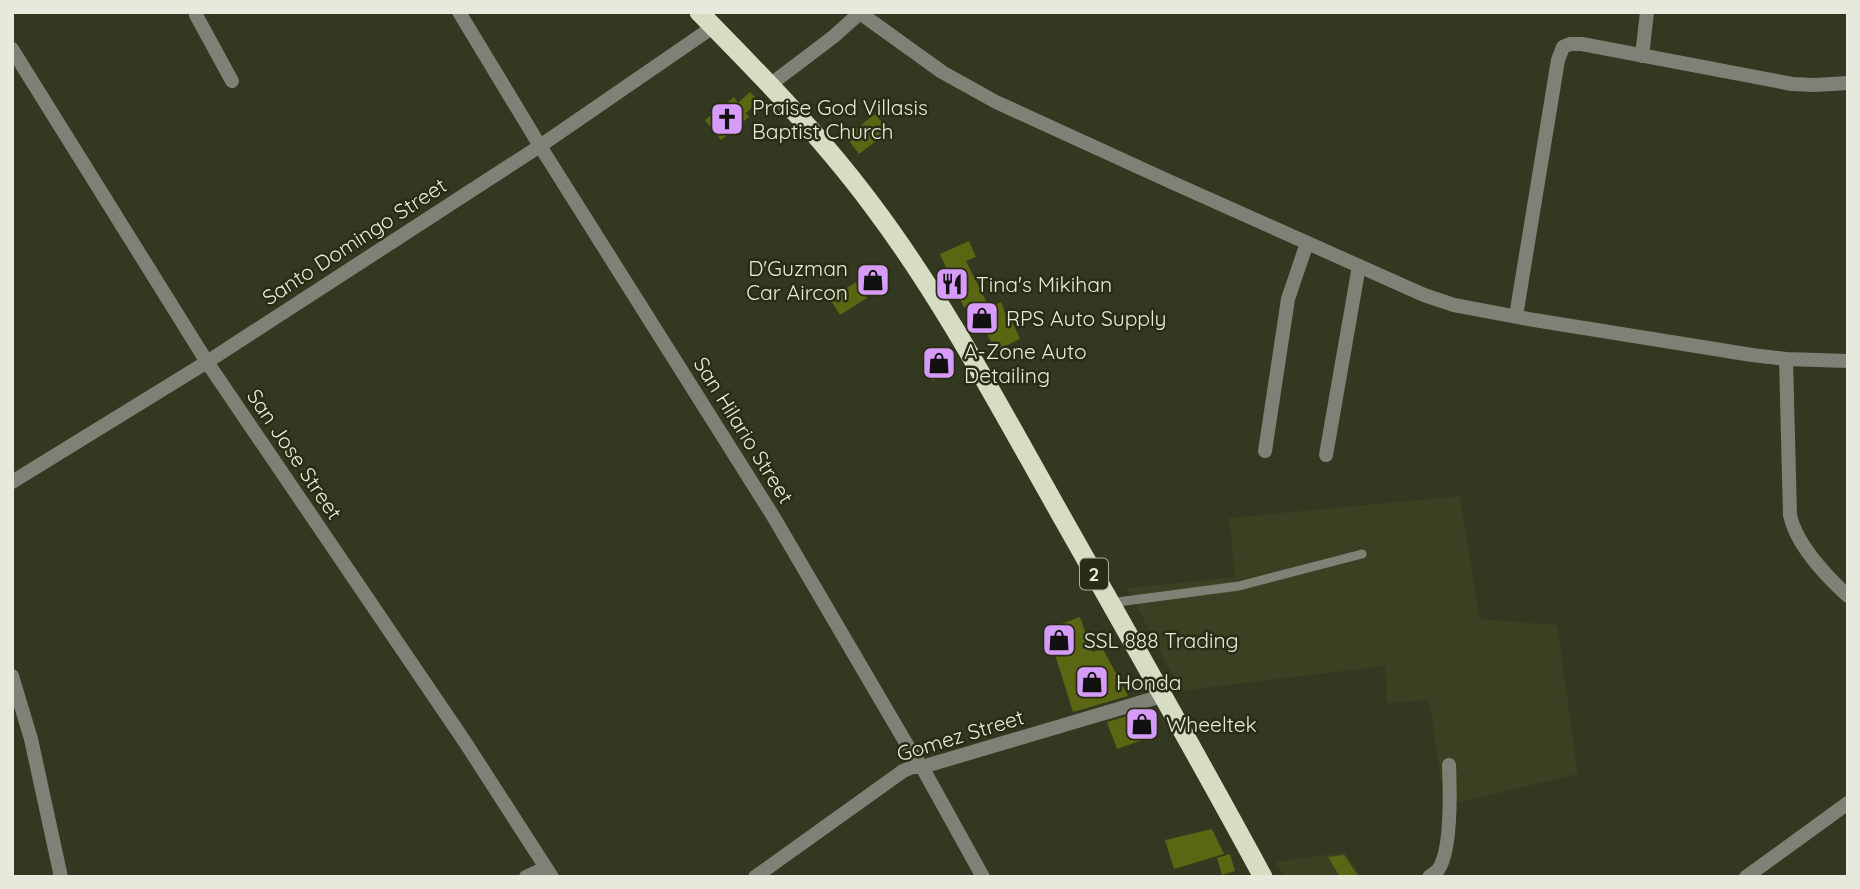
<svg xmlns="http://www.w3.org/2000/svg" width="1860" height="889" viewBox="0 0 1860 889" font-family="Quicksand,sans-serif">
  <style>
    .built { fill: #3a4021 }
    .building { fill: #5a6612 }
    .lines { fill: none; stroke-linecap: round; stroke-linejoin: round }
    .service { stroke: #7f8176; stroke-width: 9 }
    .minor { stroke: #7f8176; stroke-width: 14 }
    .trunk { stroke: #d6ddc2; stroke-width: 19 }
    .labels { text-anchor: middle; dominant-baseline: central; stroke-width: 5; stroke-linejoin: round; paint-order: stroke }
    .shield { fill: #292d16; stroke: #adb1a0; stroke-width: 2 }
    .shield-label { font-size: 19px; font-weight: bold; fill: #e6eadb }
    .poi-label { font-size: 21px; fill: #e6eadb; stroke: #292d16; text-anchor: start }
    .street-label { font-size: 21px; fill: #e6eadb; stroke: #292d16 }
  </style>
  <rect width="100%" height="100%" fill="#333820"/>
  <g class="built">
    <path d="M 1460,496 L 1480,619 L 1557,625 L 1578,774 L 1445,806 L 1429,700 L 1387,703 L 1385,666 L 1181,691 L 1127,588 L 1235,577 L 1229,518 Z"/>
    <path d="M 1345,852 L 1361,877 L 1284,877 L 1276,862 Z"/>
  </g>
  <g class="building">
    <path d="M 750,92 L 759,101 L 746,113 L 749,117 L 721,140 L 705,120 L 734,97 L 738,103 Z"/>
    <path d="M 875,114 L 889,131 L 859,154 L 846,137 Z"/>
    <path d="M 969,241 L 976,257 L 966,261 L 989,307 L 1001,302 L 1007,318 L 1010,317 L 1020,339 L 995,351 L 983,325 L 982,326 L 973,303 L 964,308 L 940,254 Z"/>
    <path d="M 856,282 L 867,298 L 840,315 L 830,299 Z"/>
    <path d="M 939,350 L 950,373 L 932,381 L 922,358 Z"/>
    <path d="M 1080,617 L 1092,652 L 1103,649 L 1128,696 L 1073,712 L 1047,629 Z"/>
    <path d="M 1142,712 L 1151,737 L 1117,749 L 1107,722 Z"/>
    <path d="M 1212,829 L 1224,854 L 1174,869 L 1165,840 Z"/>
    <path d="M 1230,854 L 1235,871 L 1222,875 L 1217,858 Z"/>
    <path d="M 1344,855 L 1359,877 L 1340,877 L 1328,857 Z"/>
  </g>
  <g class="lines">
    <path class="service" d="M 1110,603 L 1239,586 L 1362,554"/>
    <g class="minor">
      <path d="M 196,12 L 196,15 L 232,81"/>
      <path d="M 459,12 L 540,146 L 773,516 L 913,755 L 922,767 L 983,877"/>
      <path d="M 860,13 L 942,72 L 996,102 L 1171,182 L 1424,295 L 1454,305 L 1528,319 L 1752,355 L 1786,359 L 1848,361"/>
      <path d="M 12,49 L 207,362 L 465,742 L 552,877"/>
      <path d="M 1642,56 L 1647,12"/>
      <path d="M 771,84 L 833,37 L 861,12"/>
      <path d="M 1516,316 L 1558,60 L 1563,47 L 1570,44 L 1582,44 L 1792,84 L 1814,85 L 1848,83"/>
      <path d="M 1786,359 L 1790,515 C 1796,544 1826,576 1848,596"/>
      <path d="M 1265,451 L 1288,299 L 1307,243"/>
      <path d="M 1326,455 L 1359,266"/>
      <path d="M 12,482 L 207,362 L 540,146 L 713,27"/>
      <path d="M 12,676 L 31,739 L 61,877"/>
      <path d="M 526,877 L 546,868"/>
      <path d="M 755,877 L 903,771 L 912,767 L 922,767 L 1162,696"/>
      <path d="M 1429,877 C 1432,874 1436,873 1438,870 C 1452,851 1450,789 1449,765"/>
      <path d="M 1746,877 L 1848,803"/>
    </g>
    <path class="trunk" d="M 699,12 C 760,74 820,135 872,205 C 942,298 997,402 1054,503 C 1124,627 1195,751 1263,877"/>
  </g>
  <defs>
    <symbol id="church-square" viewBox="-11 -11 22 22"><rect x="-9" y="-9" width="18" height="18" rx="4" fill="#d79bf9" stroke="#292d16"/><path d="M-1.2-6h2.4v3.5h3.3v2.4h-3.3V6h-2.4V-.1h-3.3v-2.4h3.3Z" fill="#111"/></symbol>
    <symbol id="shop-square" viewBox="-11 -11 22 22"><rect x="-9" y="-9" width="18" height="18" rx="4" fill="#d79bf9" stroke="#292d16"/><path d="M-5-2.5h2.3a2.7 3.5 0 0 1 5.4 0H5L5.5 6h-11ZM-1.5-2.5h3a1.5 2.3 0 0 0-3 0Z" fill="#111"/></symbol>
    <symbol id="restaurant-square" viewBox="-11 -11 22 22"><rect x="-9" y="-9" width="18" height="18" rx="4" fill="#d79bf9" stroke="#292d16"/><path d="M-5-6h1v4h1v-4h1v4h1v-4h1v5L-1.5 .5V6h-2V.5L-5-1ZM5-6V6H3V1.5H1.5Q1.5-4 5-6Z" fill="#111"/></symbol>
  </defs>
  <g fill-rule="evenodd">
    <use href="#church-square" x="708" y="100" width="38" height="38"/>
    <use href="#shop-square" x="854" y="261" width="38" height="38"/>
    <use href="#restaurant-square" x="933" y="265" width="38" height="38"/>
    <use href="#shop-square" x="963" y="299" width="38" height="38"/>
    <use href="#shop-square" x="920" y="344" width="38" height="38"/>
    <use href="#shop-square" x="1040" y="621" width="38" height="38"/>
    <use href="#shop-square" x="1073" y="663" width="38" height="38"/>
    <use href="#shop-square" x="1123" y="705" width="38" height="38"/>
  </g>
  <g class="labels">
    <rect class="shield" x="1080" y="558.5" width="28" height="31" rx="5"/>
    <g class="shield-label">
      <text x="1094" y="574">2</text>
    </g>
    <g class="poi-label">
      <text x="752" y="107">Praise God Villasis<tspan x="752" dy="24">Baptist Church</tspan></text>
      <text x="848" y="268" text-anchor="end">D'Guzman<tspan x="848" dy="24">Car Aircon</tspan></text>
      <text x="976" y="284">Tina's Mikihan</text>
      <text x="1006" y="318">RPS Auto Supply</text>
      <text x="964" y="351">A-Zone Auto<tspan x="964" dy="24">Detailing</tspan></text>
      <text x="1084" y="640">SSL 888 Trading</text>
      <text x="1116" y="682">Honda</text>
      <text x="1166" y="724">Wheeltek</text>
    </g>
    <g class="street-label">
      <text transform="translate(354 241) rotate(-33)">Santo Domingo Street</text>
      <text transform="translate(744 430) rotate(58)">San Hilario Street</text>
      <text transform="translate(295 454) rotate(56)">San Jose Street</text>
      <text transform="translate(960 735) rotate(-17)">Gomez Street</text>
    </g>
  </g>
  <rect width="1860" height="889" fill="none" stroke="#e6eadb" stroke-width="28"/>
</svg>
